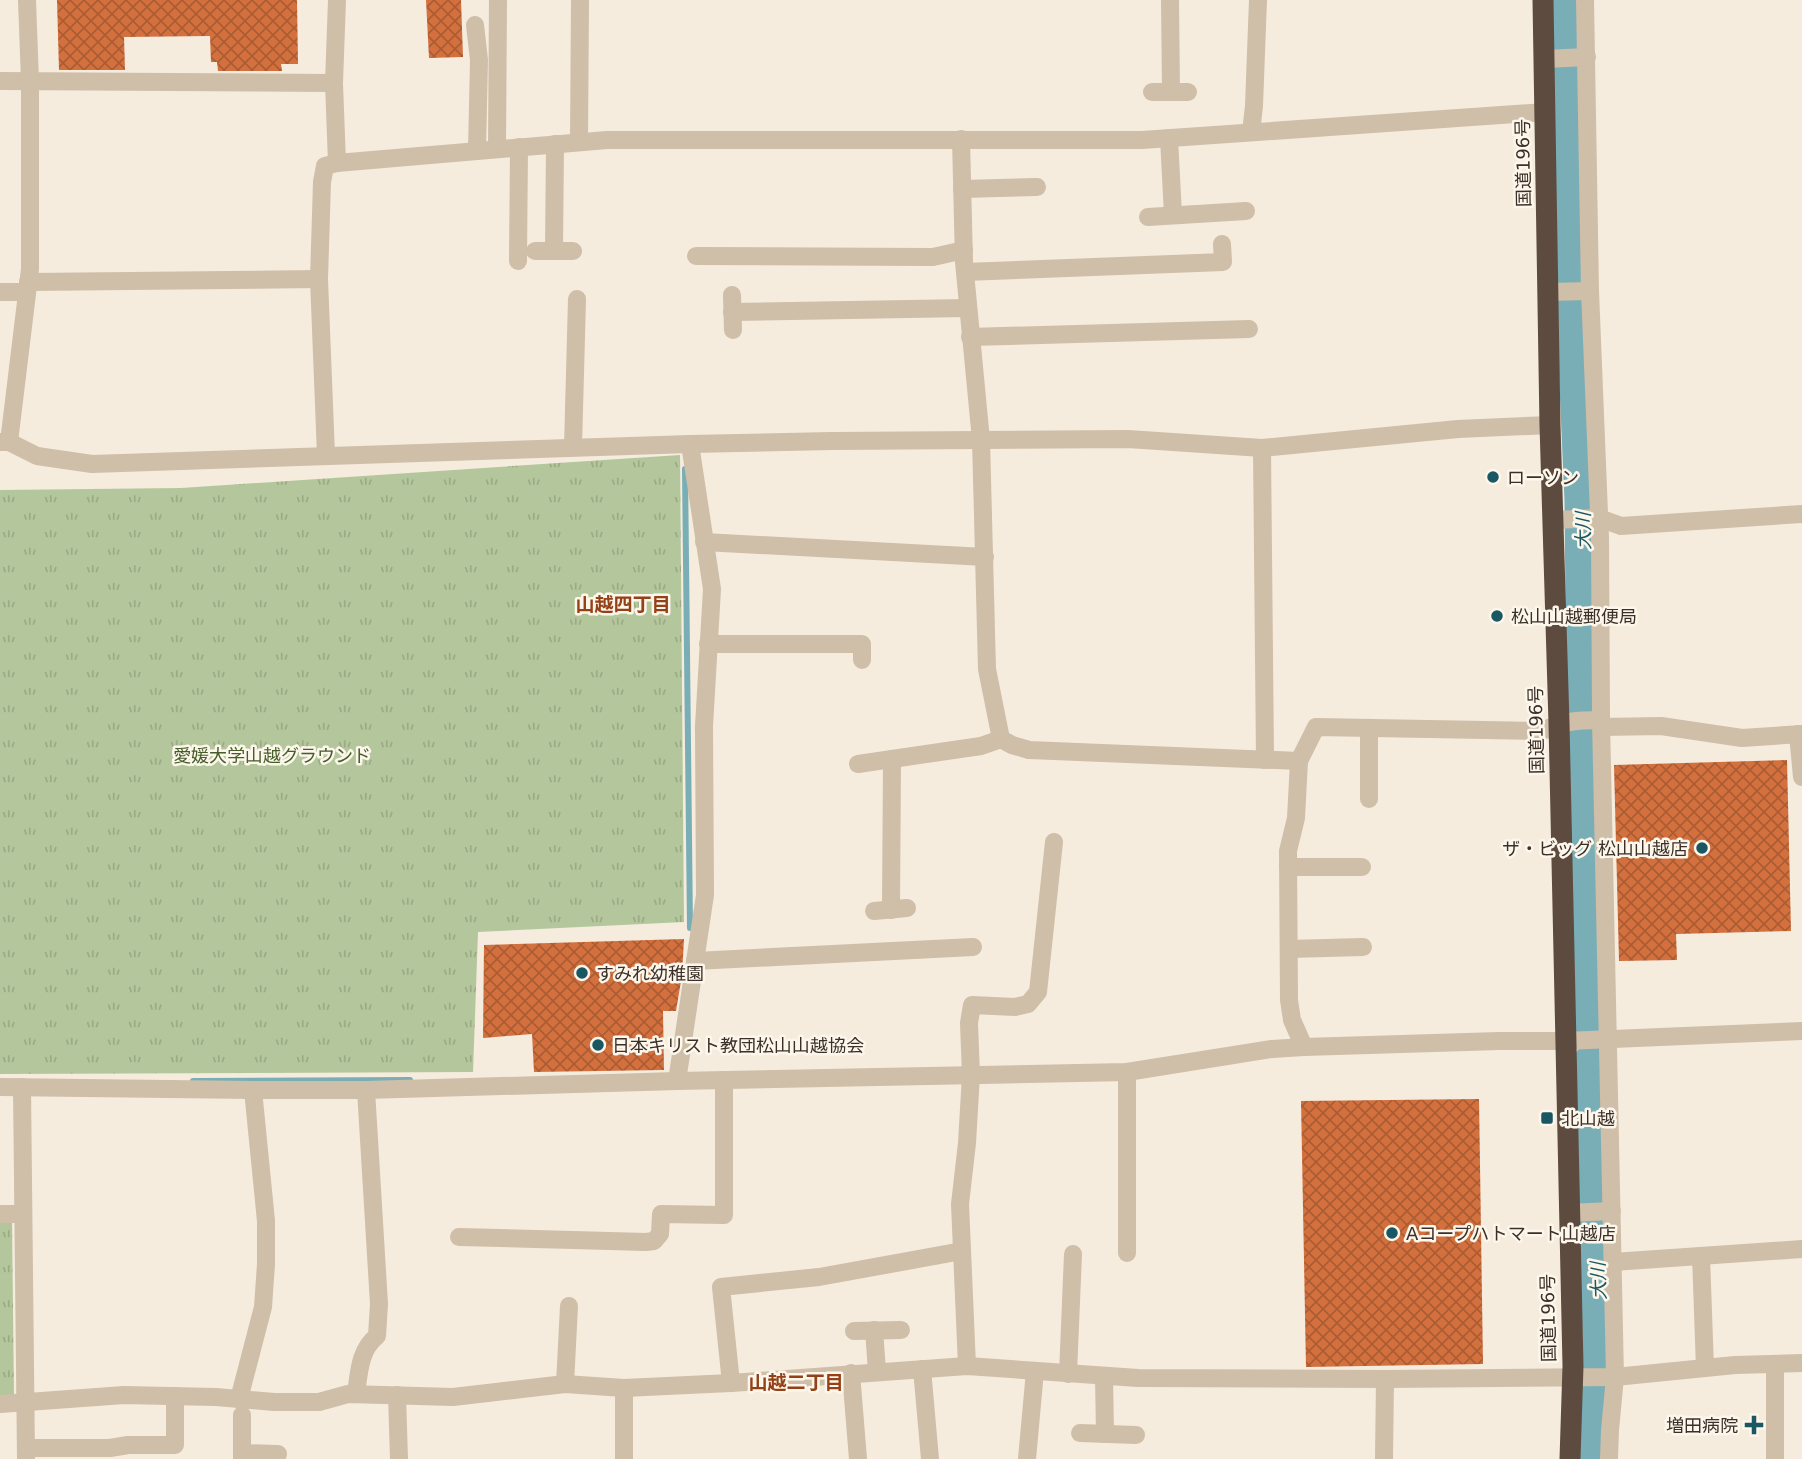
<svg xmlns="http://www.w3.org/2000/svg" width="1802" height="1459" viewBox="0 0 1802 1459" font-family="'DejaVu Sans','Noto Sans JP',sans-serif">
  <style>
    .park { fill: url(#park-tufts) }
    .lines { fill: none; stroke-linecap: round; stroke-linejoin: round }
    .stream { stroke: #79aeb6; stroke-width: 6 }
    .river { stroke: #79aeb6; stroke-width: 35 }
    .building { fill: url(#building-cross-hatch) }
    .minor { stroke: #cfbea8; stroke-width: 18 }
    .highway { stroke: #5d4b3f; stroke-width: 21 }
    .poi-dot { fill: #195762; stroke: #fcf6eb; stroke-width: 2.5 }
    .labels { text-anchor: middle; dominant-baseline: central; stroke-width: 5; stroke-linejoin: round; paint-order: stroke }
    .street-label { font-size: 18px; fill: #3b3029; stroke: #fcf6eb }
    .poi-label { font-size: 18px; fill: #3b3029; stroke: #fcf6eb; text-anchor: start }
    .park-label { font-size: 18px; fill: #455d29; stroke: #fcf6eb }
    .water-label { font-size: 19px; font-style: italic; fill: #195762; stroke: #fcf6eb }
    .neighbourhood-label { font-size: 19px; font-weight: bold; fill: #944118; stroke: #fcf6eb }
  </style>
  <defs>
    <pattern id="park-tufts" width="24" height="20" patternUnits="userSpaceOnUse" patternTransform="scale(1.75)"><rect width="24" height="20" fill="#b4c79c"/><path d="M3 7l-1-3M5 7V3M7 7l1-3M15 17l-1-3M17 17v-4M19 17l1-3" fill="none" stroke="#9cab86"/></pattern>
    <pattern id="building-cross-hatch" width="8" height="8" patternUnits="userSpaceOnUse" patternTransform="scale(1.75)"><rect width="8" height="8" fill="#d3703e"/><path d="M0 0l8 8M0 8l8-8" fill="none" stroke="#ac5c34"/></pattern>
  </defs>
  <rect width="100%" height="100%" fill="#f5ecde"/>
  <g class="park">
    <path d="M 680,455 L 684,922 L 478,932 L 473,1072 L 0,1074 L 0,490 L 181,488 Z"/>
    <path d="M 0,1220 L 12,1220 L 14,1398 L 0,1398 Z"/>
  </g>
  <g class="lines">
    <g class="stream">
      <path d="M 685,469 L 690,928"/>
      <path d="M 193,1081 L 410,1080"/>
    </g>
    <g class="river">
      <path d="M 1568,0 L 1568,89 L 1573,159 L 1574,319 L 1582,500 L 1585,834 L 1590,1021"/>
      <path d="M 1592,1060 L 1600,1341 L 1595,1459"/>
    </g>
  </g>
  <g class="building">
    <path d="M 57,0 L 297,0 L 298,64 L 281,64 L 282,71 L 218,71 L 217,62 L 211,62 L 210,36 L 124,37 L 125,70 L 59,70 Z"/>
    <path d="M 426,0 L 461,0 L 463,57 L 429,58 Z"/>
    <path d="M 1787,760 L 1791,931 L 1676,934 L 1677,960 L 1619,961 L 1614,765 Z"/>
    <path d="M 684,939 L 682,975 L 676,1011 L 663,1011 L 664,1070 L 534,1072 L 532,1034 L 483,1038 L 484,945 Z"/>
    <path d="M 1479,1099 L 1483,1364 L 1306,1367 L 1301,1101 Z"/>
  </g>
  <g class="lines">
    <g class="minor">
      <path d="M 337,0 L 334,83 L 337,163 L 607,140 L 1142,140 L 1545,112"/>
      <path d="M 1170,0 L 1171,92"/>
      <path d="M 1585,0 L 1590,291 L 1600,538 L 1601,720 L 1615,1377 L 1610,1430 L 1609,1459"/>
      <path d="M 475,25 L 479,60 L 477,151"/>
      <path d="M 1545,59 L 1587,57"/>
      <path d="M 0,81 L 334,83"/>
      <path d="M 1152,92 L 1188,92"/>
      <path d="M 1251,132 L 1254,106 L 1258,0"/>
      <path d="M 1169,138 L 1173,215"/>
      <path d="M 961,139 L 964,262 L 981,440 L 987,669 L 1001,739 L 1012,745 L 1029,750 L 1299,761 L 1316,727 L 1542,731 C 1564,721 1577,720 1601,720"/>
      <path d="M 579,142 L 580,0"/>
      <path d="M 497,149 L 498,0"/>
      <path d="M 962,189 L 1037,187"/>
      <path d="M 1148,217 L 1246,211"/>
      <path d="M 535,251 L 573,251"/>
      <path d="M 554,251 L 555,144"/>
      <path d="M 696,256 L 933,257 L 964,250"/>
      <path d="M 518,261 L 519,147"/>
      <path d="M 965,272 L 1223,262 L 1222,244"/>
      <path d="M 28,282 L 319,279"/>
      <path d="M 0,292 L 27,292"/>
      <path d="M 1548,292 L 1590,291"/>
      <path d="M 732,295 L 733,330"/>
      <path d="M 732,312 L 968,308"/>
      <path d="M 970,337 L 1249,329"/>
      <path d="M 0,442 L 9,442 L 37,456 L 92,464 L 690,444 L 832,441 L 1128,439 L 1262,448 L 1458,429 L 1550,425"/>
      <path d="M 9,442 L 30,269 L 30,81 L 27,0"/>
      <path d="M 573,447 L 577,299"/>
      <path d="M 1262,448 L 1265,760"/>
      <path d="M 326,455 L 319,279 L 322,182 L 325,166 L 337,163"/>
      <path d="M 1554,520 L 1599,518 L 1621,526 L 1802,514"/>
      <path d="M 704,542 L 985,557"/>
      <path d="M 708,644 L 862,644 L 862,660"/>
      <path d="M 1601,727 L 1661,726 L 1742,738 L 1802,734"/>
      <path d="M 1369,728 L 1369,799"/>
      <path d="M 1798,734 L 1802,777"/>
      <path d="M 1299,761 L 1296,818 L 1288,851 L 1289,1000 L 1292,1020 L 1304,1047"/>
      <path d="M 858,764 L 981,746 L 1001,739"/>
      <path d="M 1288,867 L 1362,867"/>
      <path d="M 891,910 L 892,759"/>
      <path d="M 874,911 L 907,908"/>
      <path d="M 1289,949 L 1363,947"/>
      <path d="M 695,961 L 973,947"/>
      <path d="M 1127,1072 L 1127,1253"/>
      <path d="M 677,1081 L 705,895 L 704,726 L 712,589 L 690,444"/>
      <path d="M 0,1087 L 253,1090 L 366,1090 L 677,1081 L 1127,1072 L 1272,1049 L 1304,1047 L 1499,1041 L 1565,1041 L 1802,1031"/>
      <path d="M 22,1087 L 26,1459"/>
      <path d="M 1569,1213 L 1612,1211"/>
      <path d="M 0,1214 L 23,1214"/>
      <path d="M 459,1237 L 646,1242 L 654,1241 L 660,1234 L 661,1214 L 724,1215 L 724,1080"/>
      <path d="M 1701,1256 L 1705,1368"/>
      <path d="M 1613,1262 L 1802,1249"/>
      <path d="M 874,1330 L 877,1371"/>
      <path d="M 854,1331 L 901,1330"/>
      <path d="M 967,1366 L 960,1204 L 967,1143 L 971,1075 L 969,1023 L 972,1005 L 1015,1007 L 1028,1004 L 1038,992 L 1054,842"/>
      <path d="M 922,1369 L 930,1459"/>
      <path d="M 851,1373 L 858,1459"/>
      <path d="M 1068,1374 L 1073,1254"/>
      <path d="M 1104,1376 L 1105,1434"/>
      <path d="M 731,1383 L 721,1287 L 819,1277 L 962,1251"/>
      <path d="M 565,1384 L 569,1306"/>
      <path d="M 356,1394 C 359,1374 359,1350 377,1336 L 379,1304 L 366,1090"/>
      <path d="M 397,1395 L 399,1459"/>
      <path d="M 239,1399 L 263,1307 L 266,1264 L 266,1221 L 253,1090"/>
      <path d="M 0,1404 L 124,1395 L 216,1397 L 274,1402 L 319,1402 L 348,1394 L 453,1397 L 565,1384 L 624,1388 L 731,1383 L 967,1366 L 1138,1378 L 1385,1379 L 1615,1377 L 1735,1365 L 1802,1363"/>
      <path d="M 1080,1433 L 1136,1435"/>
      <path d="M 26,1448 L 110,1448 L 128,1445 L 175,1445 L 175,1396"/>
      <path d="M 242,1453 L 278,1454"/>
      <path d="M 242,1459 L 242,1415"/>
      <path d="M 624,1459 L 624,1388"/>
      <path d="M 1027,1459 L 1035,1371"/>
      <path d="M 1384,1459 L 1385,1379"/>
      <path d="M 1775,1459 L 1775,1364"/>
    </g>
    <path class="highway" d="M 1543,0 L 1550,425 L 1559,723 L 1573,1366 L 1570,1459"/>
  </g>
  <g class="poi-dot">
    <circle cx="1493" cy="477" r="7"/>
    <circle cx="1497" cy="616" r="7"/>
    <circle cx="1702" cy="848" r="7"/>
    <circle cx="582" cy="973" r="7"/>
    <circle cx="598" cy="1045" r="7"/>
    <rect x="1540" y="1111" width="14" height="14" rx="3.5"/>
    <circle cx="1392" cy="1233" r="7"/>
    <path d="M1750.5 1414.5h7v7h7v7h-7v7h-7v-7h-7v-7h7z"/>
  </g>
  <g class="labels">
    <g class="street-label">
      <text transform="translate(1523 163) rotate(-91)">国道196号</text>
      <text transform="translate(1536 730) rotate(-91)">国道196号</text>
      <text transform="translate(1548 1318) rotate(-91)">国道196号</text>
    </g>
    <g class="poi-label">
      <text x="1507" y="477">ローソン</text>
      <text x="1511" y="616">松山山越郵便局</text>
      <text x="1688" y="848" text-anchor="end">ザ・ビッグ 松山山越店</text>
      <text x="596" y="973">すみれ幼稚園</text>
      <text x="612" y="1045">日本キリスト教団松山山越協会</text>
      <text x="1561" y="1118">北山越</text>
      <text x="1406" y="1233">Aコープハトマート山越店</text>
      <text x="1738" y="1425" text-anchor="end">増田病院</text>
    </g>
    <g class="park-label">
      <text x="272" y="755">愛媛大学山越グラウンド</text>
    </g>
    <g class="water-label">
      <text transform="translate(1583 531) rotate(-91)">大川</text>
      <text transform="translate(1598 1281) rotate(-92)">大川</text>
    </g>
    <g class="neighbourhood-label">
      <text x="623" y="604">山越四丁目</text>
      <text x="796" y="1382">山越二丁目</text>
    </g>
  </g>
</svg>
